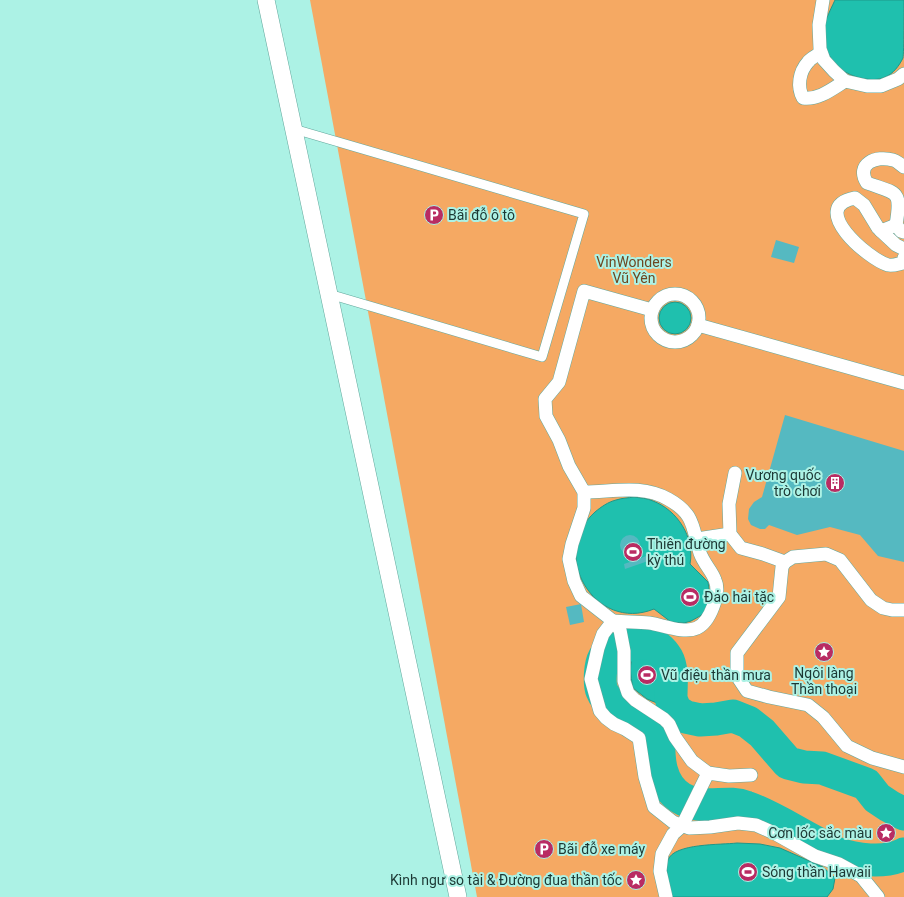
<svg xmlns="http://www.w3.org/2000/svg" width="904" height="897" viewBox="0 0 904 897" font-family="Roboto,sans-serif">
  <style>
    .green { fill: #f5a963 }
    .water { fill: #1fc0ae; stroke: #1e9789 }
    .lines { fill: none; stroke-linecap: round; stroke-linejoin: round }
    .river { stroke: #1fc0ae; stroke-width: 33 }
    .building { fill: #55b9c1 }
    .service-casing { stroke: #63a79c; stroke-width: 10 }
    .pedestrian-casing { stroke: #63a79c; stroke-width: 14 }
    .minor-casing { stroke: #63a79c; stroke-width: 18 }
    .service { stroke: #fff; stroke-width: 9 }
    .pedestrian { stroke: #fff; stroke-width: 13 }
    .minor { stroke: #fff; stroke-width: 17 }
    .labels { text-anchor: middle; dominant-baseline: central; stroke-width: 4; stroke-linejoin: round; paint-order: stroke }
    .poi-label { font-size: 14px; fill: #1c3834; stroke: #acf2e5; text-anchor: start }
    .park-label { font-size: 14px; fill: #6d4721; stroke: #acf2e5 }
  </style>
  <rect width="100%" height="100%" fill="#acf2e5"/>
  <path class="green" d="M 310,0 L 904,0 L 904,897 L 477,897 Z"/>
  <g class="water">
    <path d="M 835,0 L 904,0 C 904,10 904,52 903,58 C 899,66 893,74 885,77 C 872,83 851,77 841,69 C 832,63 824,48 823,38 C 822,25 830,11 835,0 Z"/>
    <circle cx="675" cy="318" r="16"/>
    <path d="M 634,497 C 640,498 647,498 653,501 C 677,510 695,537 690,564 L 708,582 L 709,589 L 708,602 L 705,611 L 700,616 L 691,621 L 684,623 L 671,622 L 654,609 C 595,633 548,554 595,512 C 601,507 608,502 616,500 C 622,498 628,498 634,497 Z"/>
    <path d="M 648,649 L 654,650 C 666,675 663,677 657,703 L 647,699 L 633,688 C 631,677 627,658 638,652 C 641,650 645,650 648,649 Z"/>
    <path d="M 737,843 L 760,844 L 780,848 L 823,867 L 835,878 L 833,889 L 827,897 L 672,897 C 670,887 664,870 668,860 C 674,843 721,845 737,843 Z"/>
  </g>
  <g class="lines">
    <path class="river" d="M 904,814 L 889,806 L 877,798 L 866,784 L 822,768 L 804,767 L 788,763 L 762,733 L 748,722 L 733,716 L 716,719 L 700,720 L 686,717 L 676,711 C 674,706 671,701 671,697 C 671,684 673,669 667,658 C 663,651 657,645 648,643 C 639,641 609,649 604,658 C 600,665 599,684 602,691 C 608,707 635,716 648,725 C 652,727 655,731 659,735 C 658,758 659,784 681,798 C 704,812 726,799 746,807 C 772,816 795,832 819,844 C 825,847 830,851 836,853 C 855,860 885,864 904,854"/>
  </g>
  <g class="building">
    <path d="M 776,240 L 799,247 L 794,263 L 771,257 Z"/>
    <path d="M 785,415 L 904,451 L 904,562 L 878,556 L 860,535 L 830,527 L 797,535 L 769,525 L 765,529 L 760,529 L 751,525 L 748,519 L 749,509 L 754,502 L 762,497 Z"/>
    <circle cx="630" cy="545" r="10"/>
    <path d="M 649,555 L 651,560 L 625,569 L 624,564 Z"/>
    <path d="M 581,604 L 584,622 L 570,625 L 566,607 Z"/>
  </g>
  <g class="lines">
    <defs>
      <path id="service" d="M 294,129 L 584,214 L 542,357 L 329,294"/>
      <g id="pedestrian">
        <path d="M 823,0 L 819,25 L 820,49 L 824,60 L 834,71 L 845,81 L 867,86 L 881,86 L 898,79 L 904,74"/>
        <path d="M 821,53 C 817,55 811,58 808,62 C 799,72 797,87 803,98 C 819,100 832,89 845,81"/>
        <path d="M 904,167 C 901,165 897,161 893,160 C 876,155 855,164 867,183 C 897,194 902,189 896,225 L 901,231 L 904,232"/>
        <path d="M 896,225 L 881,231 L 878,228 L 864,205 L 855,198 C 807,207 868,259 888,265 C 893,266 898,264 903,263 L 904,258"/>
        <path d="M 881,231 L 896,245 L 904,249"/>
        <circle cx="675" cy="318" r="24"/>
        <path d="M 652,310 L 584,291 L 559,382 L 545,399 L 546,416 L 559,440 L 569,466 L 584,492 L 584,508 L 572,544 L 569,559 L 574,581 L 581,596 L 613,621 L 620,630 L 624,651 L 624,681 L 628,693 L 635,700 L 664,719 L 669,724 L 675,737 L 692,761 L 708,773 L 729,776 L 751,775"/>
        <path d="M 698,325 L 904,383"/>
        <path d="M 735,473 L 729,504 L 730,534 L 741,548 L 763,554 L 785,562"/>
        <path d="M 584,492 C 612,492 642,484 668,499 C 695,514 692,527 700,553 C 704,564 712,571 715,580 C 721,593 710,622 697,628 C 684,634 663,625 649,623 C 637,622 625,622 613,621 L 603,634 L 598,648 L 591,679 L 600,711 L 606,718 L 614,724 L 625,729 L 639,738 L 645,777 L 654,807 L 673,822 L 689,828 L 710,827 L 738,823 L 756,825 L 774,833 L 815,856 L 839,864 L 861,876 L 878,897"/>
        <path d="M 697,539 L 730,534"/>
        <path d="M 904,610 L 892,610 L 883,608 L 871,600 L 840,560 L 826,554 L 793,557 L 785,562 L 782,567 L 779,597 L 737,653 L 737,676 L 747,691 L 769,697 L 808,705 L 823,717 L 847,746 L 872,758 L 904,767"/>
        <path d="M 666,897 L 660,871 L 662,854 L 673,834 L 682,826 L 708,773"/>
      </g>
      <path id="minor" d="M 266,0 L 458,897"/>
    </defs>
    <use href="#service" class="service-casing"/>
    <use href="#pedestrian" class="pedestrian-casing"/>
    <use href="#minor" class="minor-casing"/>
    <use href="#service" class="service"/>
    <use href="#pedestrian" class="pedestrian"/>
    <use href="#minor" class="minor"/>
  </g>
  <defs>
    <symbol id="parking-disc" viewBox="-11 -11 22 22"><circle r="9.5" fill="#b92c63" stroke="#acf2e5"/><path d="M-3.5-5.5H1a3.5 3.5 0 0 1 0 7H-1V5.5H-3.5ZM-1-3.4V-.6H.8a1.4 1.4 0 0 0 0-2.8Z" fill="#fff"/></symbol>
    <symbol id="building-disc" viewBox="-11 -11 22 22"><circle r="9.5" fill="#b92c63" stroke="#acf2e5"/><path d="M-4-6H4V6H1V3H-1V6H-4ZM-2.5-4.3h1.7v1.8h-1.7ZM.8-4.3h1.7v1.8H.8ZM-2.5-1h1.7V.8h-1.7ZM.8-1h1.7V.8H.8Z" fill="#fff"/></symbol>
    <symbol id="stadium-disc" viewBox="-11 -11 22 22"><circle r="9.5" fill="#b92c63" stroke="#acf2e5"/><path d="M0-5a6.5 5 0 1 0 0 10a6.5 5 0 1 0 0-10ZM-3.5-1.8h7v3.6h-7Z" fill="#fff"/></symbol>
    <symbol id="sight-disc" viewBox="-11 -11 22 22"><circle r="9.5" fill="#b92c63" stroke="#acf2e5"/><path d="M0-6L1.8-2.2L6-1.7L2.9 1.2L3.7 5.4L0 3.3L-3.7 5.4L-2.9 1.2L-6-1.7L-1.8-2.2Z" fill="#fff"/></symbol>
  </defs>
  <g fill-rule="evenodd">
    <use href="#parking-disc" x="423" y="204" width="22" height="22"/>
    <use href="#building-disc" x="824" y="472" width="22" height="22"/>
    <use href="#stadium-disc" x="622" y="541" width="22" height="22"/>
    <use href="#stadium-disc" x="679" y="586" width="22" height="22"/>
    <use href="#sight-disc" x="813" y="641" width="22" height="22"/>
    <use href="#stadium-disc" x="636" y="664" width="22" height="22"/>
    <use href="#sight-disc" x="875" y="822" width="22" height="22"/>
    <use href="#parking-disc" x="533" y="838" width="22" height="22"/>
    <use href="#stadium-disc" x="737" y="861" width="22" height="22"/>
    <use href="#sight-disc" x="625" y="869" width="22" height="22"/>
  </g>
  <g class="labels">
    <g class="poi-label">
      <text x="448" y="215">Bãi đỗ ô tô</text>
      <text x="821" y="475" text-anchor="end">Vương quốc<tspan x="821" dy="16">trò chơi</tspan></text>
      <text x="647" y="544">Thiên đường<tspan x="647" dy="16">kỳ thú</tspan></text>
      <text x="704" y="597">Đảo hải tặc</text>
      <text x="824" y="673" text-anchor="middle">Ngôi làng<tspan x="824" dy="16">Thần thoại</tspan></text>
      <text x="661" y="675">Vũ điệu thần mưa</text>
      <text x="872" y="833" text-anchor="end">Cơn lốc sắc màu</text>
      <text x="558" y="849">Bãi đỗ xe máy</text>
      <text x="762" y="872">Sóng thần Hawaii</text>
      <text x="622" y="880" text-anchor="end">Kình ngư so tài &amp; Đường đua thần tốc</text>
    </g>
    <g class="park-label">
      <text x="634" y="262">VinWonders<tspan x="634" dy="16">Vũ Yên</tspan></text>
    </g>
  </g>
</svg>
